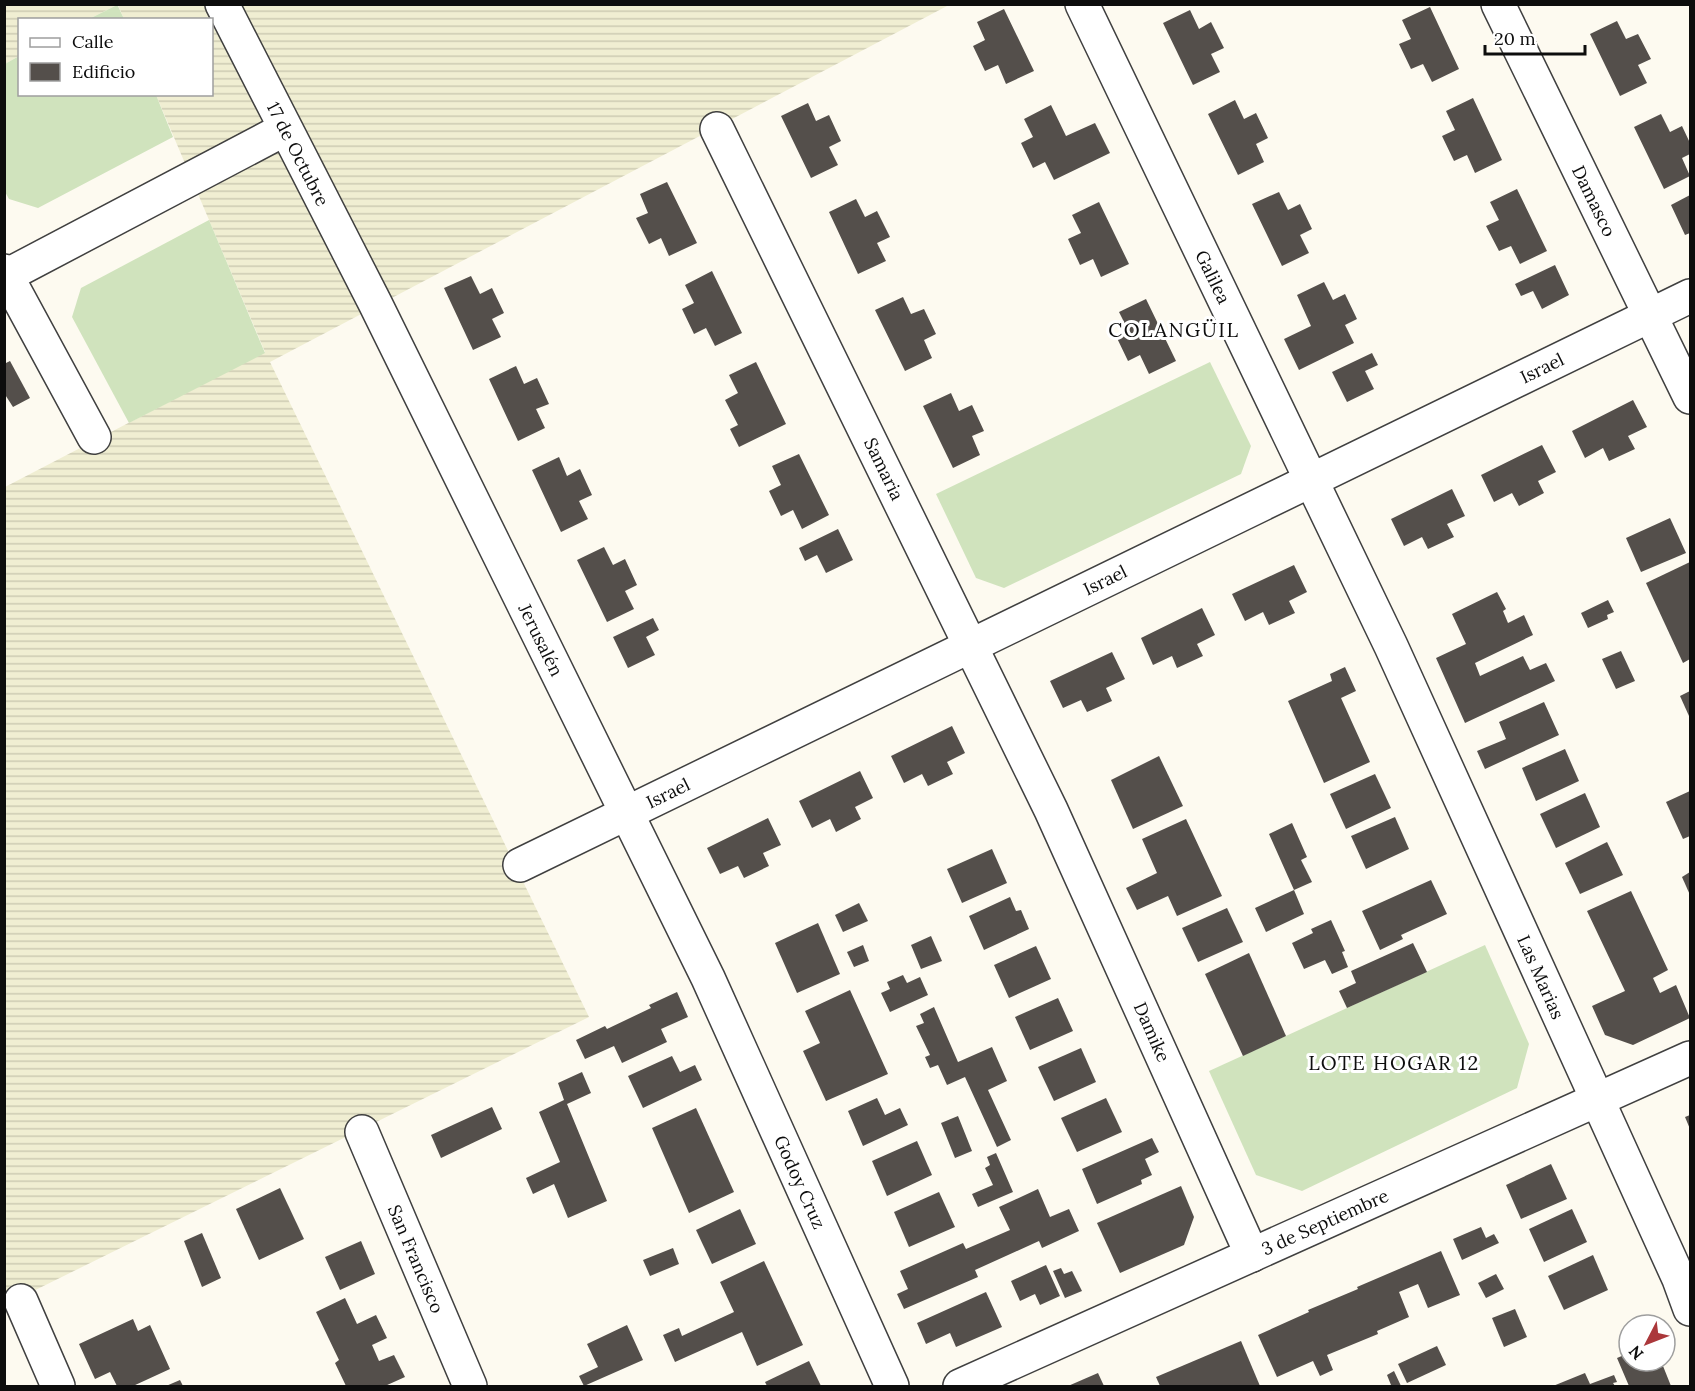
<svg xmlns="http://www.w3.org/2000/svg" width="1695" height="1391" viewBox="0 0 1695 1391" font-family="Lora,serif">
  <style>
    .farmland { fill: url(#farmland-rules) }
    .grass { fill: #d0e3bd }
    .building { fill: #544f4b }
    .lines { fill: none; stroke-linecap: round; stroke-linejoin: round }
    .minor-casing { stroke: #404040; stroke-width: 36 }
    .minor { stroke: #fff; stroke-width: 33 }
    .labels { text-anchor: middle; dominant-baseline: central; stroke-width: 6; stroke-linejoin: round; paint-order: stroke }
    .street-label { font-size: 18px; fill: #0d0d0d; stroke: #fff }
    .neighbourhood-label { font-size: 20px; letter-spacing: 1.5px; fill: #0d0d0d; stroke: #fff }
  </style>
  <defs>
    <pattern id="farmland-rules" width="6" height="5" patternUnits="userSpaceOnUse" patternTransform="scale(1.5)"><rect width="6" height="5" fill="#f0eed2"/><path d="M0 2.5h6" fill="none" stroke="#cdcbb3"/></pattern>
  </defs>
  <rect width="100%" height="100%" fill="#fdfaf0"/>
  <g class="farmland">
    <path d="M 5,5 L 117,5 L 89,19 L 20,20 L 19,56 L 5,64 Z"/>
    <path d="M 118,5 L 949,5 L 270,362 L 589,1017 L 5,1305 L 5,487 L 265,352 L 156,95 L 212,94 L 212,20 L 124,19 Z"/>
  </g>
  <g class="grass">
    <path d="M 117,4 L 124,19 L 89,19 L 117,5 Z"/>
    <path d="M 19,56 L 20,94 L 156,95 L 173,137 L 38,208 L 9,199 L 4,190 L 5,64 Z"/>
    <path d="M 209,220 L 265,353 L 129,423 L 72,317 L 81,288 Z"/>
    <path d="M 1210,362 L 1251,446 L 1241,474 L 1004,588 L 976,578 L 936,494 Z"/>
    <path d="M 1485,945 L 1529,1044 L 1517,1088 L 1302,1191 L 1256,1175 L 1209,1071 Z"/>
  </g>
  <g class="building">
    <path d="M 1430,7 L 1459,69 L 1432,82 L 1423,64 L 1411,69 L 1399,44 L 1411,39 L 1402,20 Z"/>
    <path d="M 1004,9 L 1034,71 L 1006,84 L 998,65 L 985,71 L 973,46 L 985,40 L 977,22 Z"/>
    <path d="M 1190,10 L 1199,29 L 1211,22 L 1224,48 L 1211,54 L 1220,72 L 1193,85 L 1163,23 Z"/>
    <path d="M 1617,21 L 1626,39 L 1638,34 L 1651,59 L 1638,65 L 1647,83 L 1620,96 L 1590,34 Z"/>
    <path d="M 1473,98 L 1502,160 L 1475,173 L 1467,155 L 1454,161 L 1442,136 L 1455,130 L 1446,111 Z"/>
    <path d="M 1235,100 L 1244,119 L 1256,113 L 1268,138 L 1256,144 L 1264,162 L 1238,175 L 1208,114 Z"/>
    <path d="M 808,103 L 816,121 L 829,115 L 841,141 L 829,147 L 838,165 L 811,178 L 781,116 Z"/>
    <path d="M 1051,105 L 1066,136 L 1095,123 L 1110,153 L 1054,180 L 1045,162 L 1033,168 L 1021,143 L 1033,137 L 1024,119 Z"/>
    <path d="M 1661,114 L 1670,132 L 1682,126 L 1690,143 L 1690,154 L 1682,158 L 1690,176 L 1664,189 L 1634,127 Z"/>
    <path d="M 667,182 L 697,243 L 669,256 L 661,238 L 649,244 L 636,218 L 648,213 L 640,194 Z"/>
    <path d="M 1517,189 L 1547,251 L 1520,264 L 1511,246 L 1499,251 L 1486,226 L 1499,220 L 1490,202 Z"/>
    <path d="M 1279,192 L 1288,210 L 1300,204 L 1312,229 L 1300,235 L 1309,253 L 1282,266 L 1252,204 Z"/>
    <path d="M 1690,195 L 1690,233 L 1685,235 L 1671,205 Z"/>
    <path d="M 856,199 L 865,217 L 877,211 L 890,237 L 877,243 L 886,261 L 858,274 L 829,212 Z"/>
    <path d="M 1099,202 L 1129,264 L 1101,277 L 1093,259 L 1080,265 L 1068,239 L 1081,233 L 1072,215 Z"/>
    <path d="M 1555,265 L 1569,295 L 1542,309 L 1533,291 L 1521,296 L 1515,284 Z"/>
    <path d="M 712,271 L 742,333 L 715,346 L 706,328 L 694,334 L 682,309 L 694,303 L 685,285 Z"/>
    <path d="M 471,276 L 480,294 L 492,288 L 504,313 L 492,319 L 501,337 L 473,350 L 444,288 Z"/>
    <path d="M 1324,282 L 1333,300 L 1345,294 L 1357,319 L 1345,325 L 1354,343 L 1299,370 L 1284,339 L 1311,326 L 1297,295 Z"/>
    <path d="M 903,297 L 911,314 L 924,309 L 936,334 L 924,340 L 932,358 L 905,371 L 875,310 Z"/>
    <path d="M 1146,299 L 1176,361 L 1149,374 L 1140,355 L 1128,361 L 1116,336 L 1128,330 L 1119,312 Z"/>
    <path d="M 1372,353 L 1378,365 L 1365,371 L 1374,389 L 1347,402 L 1332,372 Z"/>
    <path d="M 10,361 L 30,398 L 13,407 L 4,393 L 4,364 Z"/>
    <path d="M 756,362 L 786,424 L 739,447 L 730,429 L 738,425 L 725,400 L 738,393 L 729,375 Z"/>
    <path d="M 516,366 L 524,384 L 537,378 L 549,404 L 536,409 L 545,428 L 518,441 L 489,379 Z"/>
    <path d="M 951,393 L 959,411 L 972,405 L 984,431 L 972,436 L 980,455 L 953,468 L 923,406 Z"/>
    <path d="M 1633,400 L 1647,427 L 1628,436 L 1635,449 L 1609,461 L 1603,448 L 1585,458 L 1572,431 Z"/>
    <path d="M 1542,445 L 1556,472 L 1538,481 L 1544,493 L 1519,506 L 1512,493 L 1494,502 L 1481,475 Z"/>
    <path d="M 799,454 L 829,515 L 802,529 L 793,510 L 781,516 L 769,491 L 781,485 L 772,466 Z"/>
    <path d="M 559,457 L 567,476 L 580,469 L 592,495 L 579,501 L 588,519 L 561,532 L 532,470 Z"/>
    <path d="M 1452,489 L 1465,516 L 1447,524 L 1454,537 L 1428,549 L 1422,537 L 1404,546 L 1391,519 Z"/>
    <path d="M 1670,518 L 1686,553 L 1641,572 L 1626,538 Z"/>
    <path d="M 838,529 L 853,560 L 826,573 L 817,555 L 805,561 L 799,548 Z"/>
    <path d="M 604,547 L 613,565 L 625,559 L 637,585 L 625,591 L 634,609 L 607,622 L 577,560 Z"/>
    <path d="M 1690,562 L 1690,659 L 1683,663 L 1646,583 Z"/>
    <path d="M 1294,565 L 1307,592 L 1289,601 L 1295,613 L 1269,625 L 1263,612 L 1245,621 L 1232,594 Z"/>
    <path d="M 1497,592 L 1506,609 L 1503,611 L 1508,623 L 1524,615 L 1533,635 L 1475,663 L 1480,676 L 1523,656 L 1530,670 L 1546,663 L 1555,681 L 1465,723 L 1436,658 L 1466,644 L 1452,614 Z"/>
    <path d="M 1608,600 L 1614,612 L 1607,615 L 1608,619 L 1588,628 L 1581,613 Z"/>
    <path d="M 1202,608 L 1215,635 L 1197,644 L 1203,656 L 1177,668 L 1172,656 L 1153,665 L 1141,638 Z"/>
    <path d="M 653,618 L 659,630 L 646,637 L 655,655 L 628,668 L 613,637 Z"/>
    <path d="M 1621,651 L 1635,681 L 1616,689 L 1602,659 Z"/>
    <path d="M 1112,652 L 1125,679 L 1106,688 L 1112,701 L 1087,712 L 1081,700 L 1063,708 L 1050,681 Z"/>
    <path d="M 1345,667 L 1356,691 L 1341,698 L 1370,762 L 1324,783 L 1288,701 L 1332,681 L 1330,674 Z"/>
    <path d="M 1690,691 L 1690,715 L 1689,716 L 1680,696 Z"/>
    <path d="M 1544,702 L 1559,735 L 1485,769 L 1477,751 L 1506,739 L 1499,722 Z"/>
    <path d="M 952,726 L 965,753 L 947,762 L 953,774 L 928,786 L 922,774 L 904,783 L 891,756 Z"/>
    <path d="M 1565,749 L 1579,781 L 1536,801 L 1522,768 Z"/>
    <path d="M 1159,756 L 1183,806 L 1133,829 L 1111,780 Z"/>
    <path d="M 860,771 L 873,798 L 855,807 L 861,819 L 836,832 L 830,819 L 812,828 L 799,801 Z"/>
    <path d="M 1375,774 L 1391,808 L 1346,829 L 1330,794 Z"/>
    <path d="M 1690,791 L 1690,836 L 1683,839 L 1666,802 Z"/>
    <path d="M 1585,793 L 1600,827 L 1556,848 L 1540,814 Z"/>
    <path d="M 1395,817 L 1409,849 L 1366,869 L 1351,836 Z"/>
    <path d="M 768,818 L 781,845 L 763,853 L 769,866 L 744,878 L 738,866 L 720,874 L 707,848 Z"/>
    <path d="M 1186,819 L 1222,896 L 1177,916 L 1168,896 L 1137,910 L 1126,888 L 1157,873 L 1142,839 Z"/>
    <path d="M 1292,823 L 1307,857 L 1301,860 L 1312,882 L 1294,890 L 1304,914 L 1266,932 L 1255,908 L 1294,890 L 1269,834 Z"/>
    <path d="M 1607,842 L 1623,875 L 1580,894 L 1565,863 Z"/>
    <path d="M 992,849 L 1007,883 L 962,903 L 947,869 Z"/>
    <path d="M 1690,872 L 1690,895 L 1682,877 Z"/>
    <path d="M 1431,880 L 1447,914 L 1401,935 L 1403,939 L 1380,950 L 1362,911 Z"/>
    <path d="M 1631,891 L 1668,970 L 1653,978 L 1660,993 L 1676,985 L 1690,1018 L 1633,1045 L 1605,1035 L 1592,1006 L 1625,991 L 1587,911 Z"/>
    <path d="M 1010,897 L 1016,911 L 1021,910 L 1029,929 L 984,950 L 969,916 Z"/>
    <path d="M 859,903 L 868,921 L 843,932 L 835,915 Z"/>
    <path d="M 1227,908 L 1243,942 L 1198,962 L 1182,928 Z"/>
    <path d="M 1331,920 L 1345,951 L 1342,952 L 1348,967 L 1332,974 L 1325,960 L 1304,969 L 1292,943 L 1313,933 L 1311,929 Z"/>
    <path d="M 818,923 L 840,974 L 797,993 L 775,943 Z"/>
    <path d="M 931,936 L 942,961 L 921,969 L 911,945 Z"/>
    <path d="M 1413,943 L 1427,972 L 1347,1008 L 1339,991 L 1356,983 L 1351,971 Z"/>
    <path d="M 863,945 L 869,961 L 854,967 L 847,952 Z"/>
    <path d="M 1036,946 L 1051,979 L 1009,998 L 994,965 Z"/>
    <path d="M 1249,953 L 1286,1036 L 1243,1056 L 1205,974 Z"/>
    <path d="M 903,975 L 907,983 L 920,977 L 928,995 L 890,1012 L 881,993 L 890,989 L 887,982 Z"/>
    <path d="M 850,990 L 888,1074 L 826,1101 L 803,1051 L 820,1043 L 805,1011 Z"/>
    <path d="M 677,992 L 688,1017 L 661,1029 L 667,1042 L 622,1063 L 614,1046 L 585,1059 L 576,1040 L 605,1026 L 607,1029 L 651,1008 L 649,1005 Z"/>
    <path d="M 1058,998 L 1073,1031 L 1030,1050 L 1015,1017 Z"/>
    <path d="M 934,1007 L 958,1062 L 992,1047 L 1007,1081 L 988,1090 L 1011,1140 L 997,1147 L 965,1077 L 947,1085 L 938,1065 L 930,1068 L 925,1057 L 930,1055 L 916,1026 L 924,1023 L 920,1014 Z"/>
    <path d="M 1081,1048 L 1096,1082 L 1054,1101 L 1038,1067 Z"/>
    <path d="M 672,1056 L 680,1072 L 695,1065 L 702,1080 L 643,1108 L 628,1076 Z"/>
    <path d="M 582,1072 L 591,1093 L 567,1104 L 607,1201 L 568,1218 L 554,1184 L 533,1194 L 526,1178 L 560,1162 L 539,1112 L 564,1100 L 558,1083 Z"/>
    <path d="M 877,1098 L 885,1115 L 900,1108 L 908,1125 L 863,1146 L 848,1111 Z"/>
    <path d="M 1106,1098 L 1122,1132 L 1077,1152 L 1061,1118 Z"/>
    <path d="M 492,1107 L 502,1129 L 441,1158 L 431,1135 Z"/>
    <path d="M 696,1108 L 734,1192 L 689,1213 L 652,1128 Z"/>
    <path d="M 1690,1115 L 1690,1129 L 1685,1117 Z"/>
    <path d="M 958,1116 L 972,1151 L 955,1158 L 941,1123 Z"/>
    <path d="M 1152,1138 L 1159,1152 L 1145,1159 L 1152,1175 L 1141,1180 L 1142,1184 L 1097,1204 L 1082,1169 Z"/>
    <path d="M 917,1141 L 932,1175 L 887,1196 L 872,1161 Z"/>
    <path d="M 996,1153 L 1013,1192 L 978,1207 L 972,1194 L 993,1185 L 985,1168 L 990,1165 L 987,1157 Z"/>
    <path d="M 1551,1164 L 1567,1199 L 1521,1219 L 1506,1185 Z"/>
    <path d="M 1181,1186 L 1194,1217 L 1184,1245 L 1120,1273 L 1097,1223 Z"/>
    <path d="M 280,1188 L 304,1239 L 259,1260 L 236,1209 Z"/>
    <path d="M 1038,1189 L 1050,1217 L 1069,1209 L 1079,1231 L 1042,1248 L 1039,1241 L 975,1270 L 978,1277 L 904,1309 L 897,1294 L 908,1289 L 900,1271 L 963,1243 L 966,1249 L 1010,1230 L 999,1207 Z"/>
    <path d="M 939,1192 L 955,1227 L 909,1247 L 894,1212 Z"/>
    <path d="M 740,1209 L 756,1244 L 712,1264 L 696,1230 Z"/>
    <path d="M 1572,1209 L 1587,1242 L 1544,1262 L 1529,1229 Z"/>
    <path d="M 1481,1227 L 1486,1238 L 1494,1234 L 1499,1243 L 1462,1260 L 1453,1239 Z"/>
    <path d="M 202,1233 L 221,1278 L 202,1287 L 184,1241 Z"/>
    <path d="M 361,1241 L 375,1274 L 340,1290 L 325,1257 Z"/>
    <path d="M 673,1248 L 679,1264 L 650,1276 L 643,1260 Z"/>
    <path d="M 1441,1251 L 1460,1295 L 1428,1308 L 1418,1284 L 1399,1292 L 1409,1317 L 1377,1331 L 1378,1334 L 1327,1355 L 1333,1370 L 1320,1376 L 1313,1361 L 1277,1377 L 1258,1335 L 1309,1312 L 1308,1310 L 1358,1289 L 1357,1287 Z"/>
    <path d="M 1593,1255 L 1608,1290 L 1564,1310 L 1548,1276 Z"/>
    <path d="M 764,1261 L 803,1345 L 757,1366 L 742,1332 L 675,1362 L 663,1335 L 679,1328 L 682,1336 L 734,1312 L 720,1282 Z"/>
    <path d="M 1046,1265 L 1060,1296 L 1040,1305 L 1035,1294 L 1020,1301 L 1011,1281 Z"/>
    <path d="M 1061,1268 L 1064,1274 L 1072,1271 L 1082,1291 L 1065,1298 L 1053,1271 Z"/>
    <path d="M 1496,1274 L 1504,1289 L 1486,1298 L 1478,1283 Z"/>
    <path d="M 986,1292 L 1002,1327 L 956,1347 L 950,1333 L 926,1344 L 917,1323 Z"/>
    <path d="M 345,1298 L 357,1324 L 376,1315 L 387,1338 L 372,1345 L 379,1361 L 394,1355 L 405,1377 L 385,1386 L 346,1386 L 335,1363 L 339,1360 L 316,1312 Z"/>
    <path d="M 1515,1309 L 1527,1337 L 1504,1347 L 1492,1318 Z"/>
    <path d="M 133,1319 L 138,1331 L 150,1325 L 170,1369 L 133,1386 L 117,1386 L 110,1372 L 95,1379 L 79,1344 Z"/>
    <path d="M 627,1325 L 643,1360 L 584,1386 L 579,1376 L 598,1367 L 587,1344 Z"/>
    <path d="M 1241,1341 L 1260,1386 L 1160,1386 L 1156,1377 Z"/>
    <path d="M 1437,1346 L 1446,1365 L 1407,1383 L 1398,1364 Z"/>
    <path d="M 1629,1353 L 1629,1361 L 1638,1362 L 1661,1361 L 1671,1386 L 1629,1386 L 1617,1358 Z"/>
    <path d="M 809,1361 L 821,1386 L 767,1386 L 765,1382 Z"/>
    <path d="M 1394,1371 L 1401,1386 L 1387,1386 L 1391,1385 L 1387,1375 Z"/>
    <path d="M 1098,1373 L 1104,1386 L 1068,1386 Z"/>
    <path d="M 1585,1373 L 1590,1384 L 1614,1375 L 1617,1382 L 1613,1383 L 1615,1386 L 1553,1386 Z"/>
    <path d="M 180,1380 L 183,1386 L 166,1386 Z"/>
  </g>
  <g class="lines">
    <defs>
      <g id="minor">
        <path d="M 222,4 L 375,303 L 708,978 L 892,1386"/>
        <path d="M 1082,4 L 1391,646 L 1679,1279 L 1690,1309"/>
        <path d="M 1498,4 L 1690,397"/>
        <path d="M 717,129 L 1051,810 L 1252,1255"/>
        <path d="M 4,271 L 94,437"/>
        <path d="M 4,277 L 285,129"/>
        <path d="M 520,865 L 1690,296"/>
        <path d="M 362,1132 L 470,1386"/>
        <path d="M 21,1301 L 58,1386"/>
        <path d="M 960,1386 L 1690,1058"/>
      </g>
    </defs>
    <use href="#minor" class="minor-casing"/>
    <use href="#minor" class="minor"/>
  </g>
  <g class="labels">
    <g class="street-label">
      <text transform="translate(298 154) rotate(63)">17 de Octubre</text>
      <text transform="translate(1594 201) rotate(64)">Damasco</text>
      <text transform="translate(1213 277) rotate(64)">Galilea</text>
      <text transform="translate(1542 368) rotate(-26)">Israel</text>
      <text transform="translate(884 469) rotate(64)">Samaria</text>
      <text transform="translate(1105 580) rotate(-26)">Israel</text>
      <text transform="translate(541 640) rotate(64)">Jerusalén</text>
      <text transform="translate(668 793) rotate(-26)">Israel</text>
      <text transform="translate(1541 977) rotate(66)">Las Marias</text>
      <text transform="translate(1152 1032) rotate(66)">Damike</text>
      <text transform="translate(800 1182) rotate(66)">Godoy Cruz</text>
      <text transform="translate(1325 1222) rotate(-24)">3 de Septiembre</text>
      <text transform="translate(416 1259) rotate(67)">San Francisco</text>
    </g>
    <g class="neighbourhood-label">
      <text x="1174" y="329">COLANGÜIL</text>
      <text x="1394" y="1062">LOTE HOGAR 12</text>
    </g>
  </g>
  <rect width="1695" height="1391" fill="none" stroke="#0d0d0d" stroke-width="12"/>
  <rect x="18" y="18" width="195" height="78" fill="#ffffff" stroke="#9e9e9e" stroke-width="1.5"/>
  <rect x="30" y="38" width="30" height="9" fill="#ffffff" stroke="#9e9e9e" stroke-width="1.5"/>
  <text x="72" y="48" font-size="18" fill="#0d0d0d">Calle</text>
  <rect x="30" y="63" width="30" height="18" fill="#544f4b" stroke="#9e9e9e" stroke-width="1.5"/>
  <text x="72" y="78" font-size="18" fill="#0d0d0d">Edificio</text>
  <g transform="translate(1647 1343) rotate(228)"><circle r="28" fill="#ffffff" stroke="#9e9e9e" stroke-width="1.5"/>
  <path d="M0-4.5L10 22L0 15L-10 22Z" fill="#ab383b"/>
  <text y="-9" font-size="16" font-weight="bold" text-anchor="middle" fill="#0d0d0d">N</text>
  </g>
  <path d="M1485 45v9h100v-9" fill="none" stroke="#0d0d0d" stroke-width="3"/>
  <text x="1494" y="45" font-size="18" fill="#0d0d0d" stroke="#ffffff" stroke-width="4.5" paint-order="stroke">20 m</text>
</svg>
